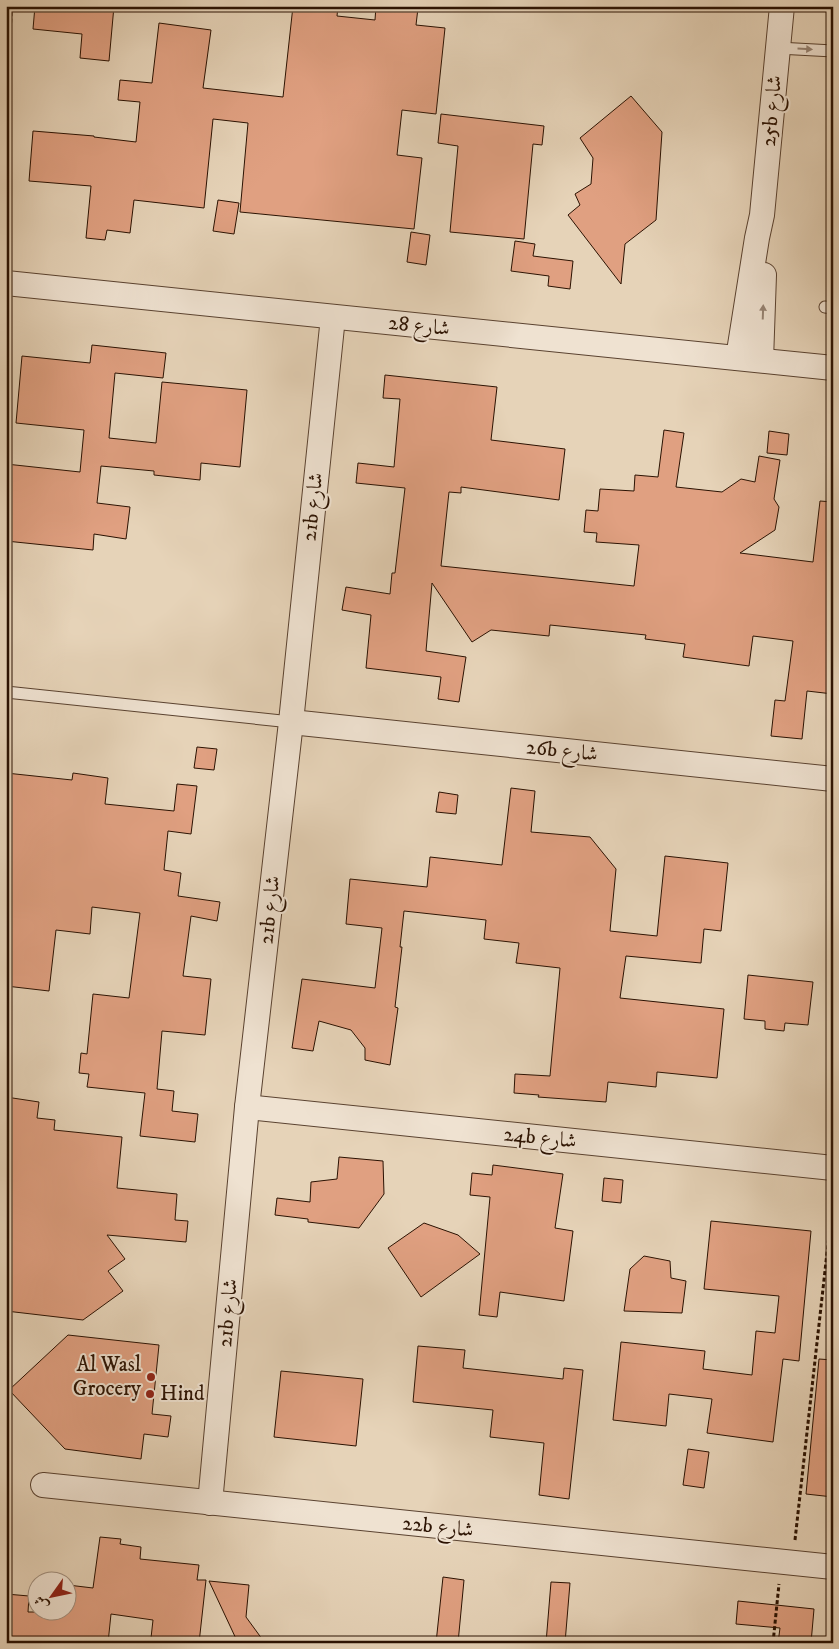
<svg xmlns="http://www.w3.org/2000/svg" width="839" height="1649" viewBox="0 0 839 1649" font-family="'IM FELL DW Pica',Amiri,serif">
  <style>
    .building { fill: #e0a081; stroke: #2b1202 }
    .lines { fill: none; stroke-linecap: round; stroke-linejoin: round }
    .lane-casing { stroke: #5a4230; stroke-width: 13 }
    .street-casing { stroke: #5a4230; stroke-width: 26 }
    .path { stroke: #2b1202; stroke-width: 3; stroke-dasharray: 4 2.5; stroke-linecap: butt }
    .lane { stroke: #efe2d1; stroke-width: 11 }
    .street { stroke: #efe2d1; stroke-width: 24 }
    .oneway { fill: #978474 }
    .poi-dot { fill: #8f2418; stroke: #efe2d1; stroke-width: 2 }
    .labels { text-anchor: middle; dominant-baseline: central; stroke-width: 4; stroke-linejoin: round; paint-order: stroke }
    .street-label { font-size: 21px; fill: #2b1202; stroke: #efe2d1 }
    .poi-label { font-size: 21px; fill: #2b1202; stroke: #efe2d1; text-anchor: end }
  </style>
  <rect width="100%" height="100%" fill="#e6d3b8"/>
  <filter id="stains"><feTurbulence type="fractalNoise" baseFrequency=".004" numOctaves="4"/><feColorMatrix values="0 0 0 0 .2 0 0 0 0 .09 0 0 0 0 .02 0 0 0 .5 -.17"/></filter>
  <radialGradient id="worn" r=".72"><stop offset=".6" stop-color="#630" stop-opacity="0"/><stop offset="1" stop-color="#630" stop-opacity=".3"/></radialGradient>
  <g class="building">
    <path d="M 35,6 L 114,6 L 109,61 L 80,58 L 82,34 L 33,29 Z"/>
    <path d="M 293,6 L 338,6 L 337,16 L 375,20 L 376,6 L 418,8 L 416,25 L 445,28 L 436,114 L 402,110 L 397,155 L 422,158 L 414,229 L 240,212 L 248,123 L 213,119 L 204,208 L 134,200 L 130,233 L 107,230 L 105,240 L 86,238 L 91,186 L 29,181 L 33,131 L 94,136 L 94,137 L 136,142 L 140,102 L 118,100 L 120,80 L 152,83 L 159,23 L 211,30 L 203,88 L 283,97 Z"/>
    <path d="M 631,96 L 662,132 L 656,220 L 625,244 L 621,284 L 568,215 L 580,205 L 575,194 L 591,184 L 593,158 L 580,138 Z"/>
    <path d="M 441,114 L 544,126 L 542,145 L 533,144 L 524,239 L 450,232 L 458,146 L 438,143 Z"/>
    <path d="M 218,200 L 239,203 L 234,234 L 213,231 Z"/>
    <path d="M 411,232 L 430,235 L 426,265 L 407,262 Z"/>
    <path d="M 515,241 L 535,244 L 533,256 L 573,261 L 570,289 L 548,286 L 549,276 L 511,271 Z"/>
    <path d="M 92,345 L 166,353 L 163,378 L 115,373 L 109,438 L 156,443 L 162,382 L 247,390 L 240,467 L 201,463 L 200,480 L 154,475 L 154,471 L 101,466 L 97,503 L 130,507 L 126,539 L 94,534 L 93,550 L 6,541 L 6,464 L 80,472 L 84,430 L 16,423 L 22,356 L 90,363 Z"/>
    <path d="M 385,375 L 497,387 L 491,440 L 565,449 L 559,500 L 461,487 L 461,493 L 449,492 L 441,566 L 634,586 L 639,545 L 596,542 L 597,533 L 584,532 L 586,510 L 598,511 L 600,489 L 634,491 L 635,475 L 658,477 L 664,430 L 684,433 L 676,487 L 722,492 L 741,479 L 755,482 L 759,456 L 780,460 L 774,499 L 779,507 L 775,530 L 740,553 L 813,562 L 820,501 L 833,502 L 833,694 L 807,691 L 802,739 L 771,736 L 775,700 L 785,701 L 793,641 L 753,636 L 749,666 L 683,657 L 685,644 L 645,639 L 646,635 L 550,625 L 549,636 L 491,630 L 472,642 L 432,583 L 426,651 L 466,657 L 459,702 L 438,699 L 441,677 L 366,668 L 371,615 L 342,610 L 346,587 L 390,594 L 392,573 L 395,573 L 405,488 L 356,483 L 358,463 L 394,467 L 400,399 L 383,398 Z"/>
    <path d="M 769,431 L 789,434 L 787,455 L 767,453 Z"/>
    <path d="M 197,747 L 217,749 L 214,770 L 194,768 Z"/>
    <path d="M 6,773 L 72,780 L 73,773 L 108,778 L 105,804 L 174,811 L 177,784 L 197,786 L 191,834 L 168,831 L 164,870 L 181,873 L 178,896 L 220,902 L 217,921 L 191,916 L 183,976 L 211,979 L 205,1035 L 162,1031 L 157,1089 L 174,1091 L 172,1111 L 198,1114 L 195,1142 L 140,1136 L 145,1093 L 87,1087 L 89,1074 L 79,1073 L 81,1053 L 87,1054 L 93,994 L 129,998 L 140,913 L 92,907 L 90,934 L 56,930 L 49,991 L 6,986 Z"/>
    <path d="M 511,788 L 535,791 L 531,832 L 590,837 L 616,869 L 610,931 L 657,936 L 665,856 L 728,863 L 721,931 L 704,929 L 701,963 L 626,956 L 620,998 L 724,1009 L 717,1078 L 657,1072 L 656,1087 L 608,1082 L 606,1102 L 538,1097 L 539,1095 L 514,1093 L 515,1074 L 550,1076 L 560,968 L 516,963 L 519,943 L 484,939 L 486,920 L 404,911 L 400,947 L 402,947 L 395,1007 L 398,1008 L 390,1065 L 365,1060 L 365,1048 L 351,1030 L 319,1021 L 313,1051 L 292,1048 L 302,979 L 375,988 L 382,928 L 346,924 L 350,879 L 427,887 L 430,857 L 502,865 Z"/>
    <path d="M 439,792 L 458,795 L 456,814 L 436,812 Z"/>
    <path d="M 748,975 L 813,982 L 808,1025 L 785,1023 L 784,1031 L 765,1029 L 765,1021 L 744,1019 Z"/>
    <path d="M 6,1097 L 39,1102 L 37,1118 L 55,1120 L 54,1130 L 122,1137 L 117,1188 L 177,1194 L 175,1220 L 188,1221 L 186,1242 L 107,1235 L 125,1259 L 108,1271 L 123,1291 L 83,1320 L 6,1311 Z"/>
    <path d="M 339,1157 L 383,1161 L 384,1194 L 359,1228 L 308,1222 L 308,1219 L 275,1215 L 277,1198 L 310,1202 L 311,1182 L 337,1179 Z"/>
    <path d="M 493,1165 L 563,1174 L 555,1228 L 573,1231 L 564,1301 L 500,1292 L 497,1317 L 479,1315 L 490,1197 L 470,1195 L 472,1173 L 492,1175 Z"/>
    <path d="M 604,1178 L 623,1180 L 621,1203 L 602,1201 Z"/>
    <path d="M 711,1221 L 811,1231 L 799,1361 L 783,1359 L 773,1442 L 707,1433 L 712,1399 L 669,1394 L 666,1426 L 613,1420 L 621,1342 L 705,1351 L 703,1369 L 752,1375 L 756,1331 L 775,1333 L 779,1296 L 704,1289 Z"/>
    <path d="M 424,1223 L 458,1235 L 480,1254 L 421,1297 L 388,1248 Z"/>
    <path d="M 644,1256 L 670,1261 L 671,1278 L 686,1281 L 682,1313 L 624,1311 L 630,1269 Z"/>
    <path d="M 68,1335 L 159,1345 L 152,1414 L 171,1416 L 168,1437 L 144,1434 L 141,1459 L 65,1449 L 9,1390 Z"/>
    <path d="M 418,1346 L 465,1350 L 463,1368 L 563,1379 L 564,1368 L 583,1370 L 569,1499 L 539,1495 L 544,1443 L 490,1437 L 493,1410 L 413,1402 Z"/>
    <path d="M 819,1359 L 833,1360 L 833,1497 L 806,1494 Z"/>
    <path d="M 281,1371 L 363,1379 L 356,1446 L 274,1437 Z"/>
    <path d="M 688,1449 L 709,1452 L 704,1488 L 683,1485 Z"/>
    <path d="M 100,1537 L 121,1539 L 120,1544 L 141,1547 L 140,1559 L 199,1565 L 197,1580 L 206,1580 L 199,1643 L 151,1638 L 153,1620 L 111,1614 L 108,1643 L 6,1643 L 6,1594 L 29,1596 L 28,1612 L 68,1612 L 68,1585 L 93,1588 Z"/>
    <path d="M 443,1577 L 464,1580 L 458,1643 L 436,1643 Z"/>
    <path d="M 209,1581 L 249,1585 L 246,1617 L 265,1643 L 238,1643 Z"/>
    <path d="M 551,1582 L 570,1583 L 565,1643 L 546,1643 Z"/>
    <path d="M 738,1601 L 814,1609 L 811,1643 L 778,1643 L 780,1628 L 736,1624 Z"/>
  </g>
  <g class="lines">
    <defs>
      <g id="lane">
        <path d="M 778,48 L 833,51"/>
        <path d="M 825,307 L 833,308"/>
        <path d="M 6,692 L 291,722"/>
      </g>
      <g id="street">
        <path d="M 6,283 L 833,368"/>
        <path d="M 738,358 L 757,238 L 762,215 L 782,6"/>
        <path d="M 761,360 L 764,275"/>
        <path d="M 291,722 L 833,779"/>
        <path d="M 247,1107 L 833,1168"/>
        <path d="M 43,1485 L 833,1567"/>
        <path d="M 210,1503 L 247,1107 L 291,722 L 333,317"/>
      </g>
    </defs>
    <use href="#lane" class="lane-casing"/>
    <use href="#street" class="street-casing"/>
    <g class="path">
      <path d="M 6,81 L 12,6"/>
      <path d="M 795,1540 L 833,1199"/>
      <path d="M 773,1643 L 779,1584"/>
    </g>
    <use href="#lane" class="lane"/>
    <use href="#street" class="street"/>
  </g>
  <defs><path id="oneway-solid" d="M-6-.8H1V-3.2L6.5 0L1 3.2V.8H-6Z" transform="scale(1.25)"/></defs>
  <g class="oneway">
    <use href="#oneway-solid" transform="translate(805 49) rotate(3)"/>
    <use href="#oneway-solid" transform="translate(763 312) rotate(-88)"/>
  </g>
  <g class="poi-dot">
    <circle cx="151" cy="1377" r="5"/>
    <circle cx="150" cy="1394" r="5"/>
  </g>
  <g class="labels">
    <g class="street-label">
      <text transform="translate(772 111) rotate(-85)">25b شارع</text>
      <text transform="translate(419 326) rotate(6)">شارع 28</text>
      <text transform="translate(313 507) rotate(-84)">21b شارع</text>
      <text transform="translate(562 751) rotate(6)">26b شارع</text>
      <text transform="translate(270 910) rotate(-84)">21b شارع</text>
      <text transform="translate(540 1138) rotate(6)">24b شارع</text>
      <text transform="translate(228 1313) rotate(-85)">21b شارع</text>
      <text transform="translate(438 1527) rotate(6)">22b شارع</text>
    </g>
    <g class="poi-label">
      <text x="141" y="1365">Al Wasl<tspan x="141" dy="24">Grocery</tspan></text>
      <text x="160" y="1394" text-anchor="start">Hind</text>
    </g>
  </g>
  <rect width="839" height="1649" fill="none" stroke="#e6d3b8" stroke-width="25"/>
  <rect x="8" y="8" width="824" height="1634" fill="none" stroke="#2b1202" stroke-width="2.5"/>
  <rect x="12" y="12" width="814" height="1624" fill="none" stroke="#2b1202"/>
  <g transform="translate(52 1596) rotate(237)"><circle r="24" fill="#efe2d1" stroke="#a18f7e"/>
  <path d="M0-4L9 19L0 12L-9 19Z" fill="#8f2418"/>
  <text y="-8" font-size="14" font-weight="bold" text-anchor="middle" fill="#2b1202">ش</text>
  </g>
  <rect width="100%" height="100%" filter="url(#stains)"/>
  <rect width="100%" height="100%" fill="url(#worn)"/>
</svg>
